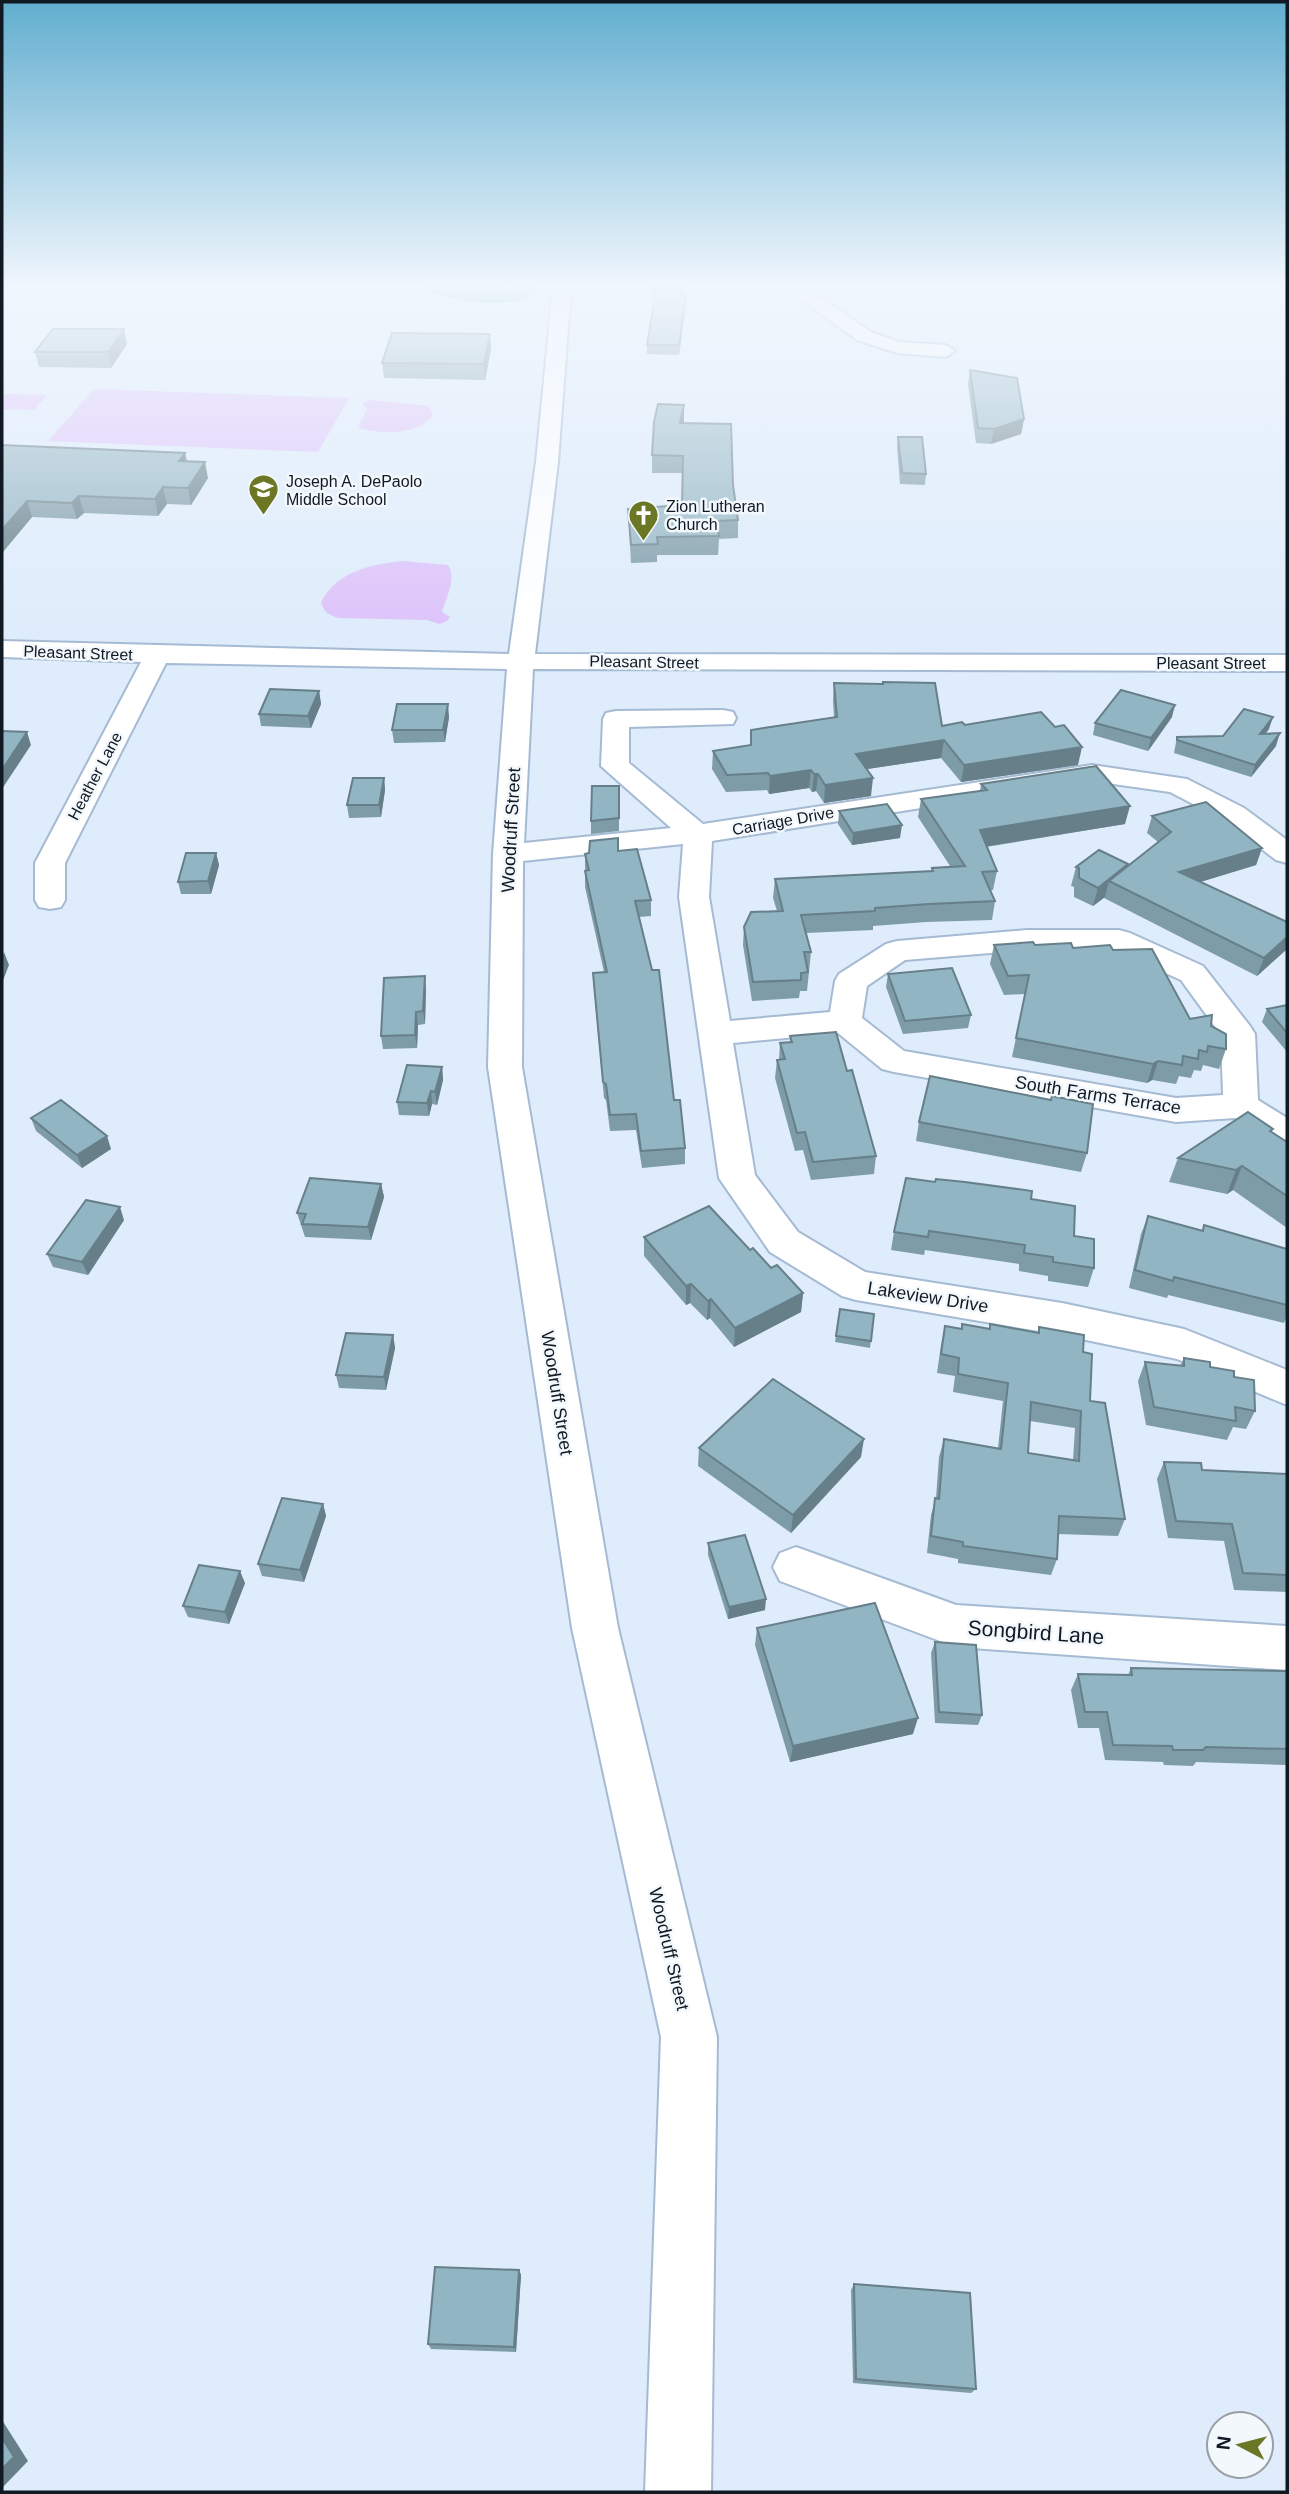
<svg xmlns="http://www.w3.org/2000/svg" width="1289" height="2494" viewBox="0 0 1289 2494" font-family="Helvetica,sans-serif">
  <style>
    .green { fill: #ddc2fa }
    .water { fill: #38a5a9 }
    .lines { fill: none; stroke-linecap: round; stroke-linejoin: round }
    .minor-casing { stroke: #a5bad3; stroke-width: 4 }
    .minor { fill: #fff; fill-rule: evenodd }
    .wall { fill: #7e9ca8; fill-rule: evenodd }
    .shaded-wall { fill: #667f88 }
    .building { fill: #92b5c3; stroke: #667f88; stroke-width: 2; fill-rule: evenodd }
    .labels { text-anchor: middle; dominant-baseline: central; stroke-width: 5; stroke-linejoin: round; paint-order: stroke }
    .far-poi-label { font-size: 16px; fill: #111922; stroke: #f3f8fd; text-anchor: start }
    .far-street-label { font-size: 16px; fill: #111922; stroke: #f3f8fd }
    .street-label { font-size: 18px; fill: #111922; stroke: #f3f8fd }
    .near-street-label { font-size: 21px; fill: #111922; stroke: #f3f8fd }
  </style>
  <rect width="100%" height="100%" fill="#deecfb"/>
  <g class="green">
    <path d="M 94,389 L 349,398 L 318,452 L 48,441 Z"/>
    <path d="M 2,394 L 47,395 L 34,410 L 2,409 Z"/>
    <path d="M 371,400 L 428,406 L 433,414 C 421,436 379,434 358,428 L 367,409 L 362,403 Z"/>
    <path d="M 402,561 L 448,565 C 457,578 446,598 442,612 L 450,617 L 447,621 L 439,624 L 427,620 L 338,618 C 328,614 324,613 321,602 C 338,571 369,565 402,561 Z"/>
  </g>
  <path class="water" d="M 428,287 L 536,287 L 539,290 C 515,313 454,301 426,290 Z"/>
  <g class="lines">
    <defs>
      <g id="minor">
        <path d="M 553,287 L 571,287 L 558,462 L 535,654 L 1287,655 L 1287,671 L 533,669 L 524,843 L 671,828 L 601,766 L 603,719 L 606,713 L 616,711 L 723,710 L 733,712 L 736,718 L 733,724 L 629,727 L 629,763 L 703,824 L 1092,765 L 1187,779 L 1244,808 L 1287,840 L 1287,863 L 1276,860 L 1224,820 L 1170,792 L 1092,781 L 712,841 L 709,897 L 730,1021 L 830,1012 L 835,981 L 839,974 L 886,944 L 897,941 L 1027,930 L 1119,930 L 1130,933 L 1203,966 L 1250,1026 L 1255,1034 L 1258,1100 L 1287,1118 L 1287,1146 L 1274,1143 L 1235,1118 L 1176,1122 L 894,1072 L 882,1069 L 838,1033 L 733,1043 L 755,1175 L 798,1232 L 865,1272 L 1062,1303 L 1184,1329 L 1287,1370 L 1287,1405 L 1177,1359 L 1062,1335 L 856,1300 L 842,1296 L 770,1252 L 719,1178 L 679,897 L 683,844 L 523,861 L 522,1067 L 618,1628 L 717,2037 L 711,2492 L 645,2492 L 661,2037 L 572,1628 L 488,1067 L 493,854 L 507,669 L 166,663 L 65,863 L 65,900 L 61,907 L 50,909 L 39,907 L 35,900 L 35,863 L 141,662 L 2,657 L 2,641 L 509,654 L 536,462 ZM 1027,950 L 1114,950 L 1181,980 L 1221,1035 L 1223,1095 L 1176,1098 L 904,1051 L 862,1018 L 867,986 L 905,960 Z"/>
        <path d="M 784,287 L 804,287 L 871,332 L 899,342 L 946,345 L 955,351 L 946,357 L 897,353 L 857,340 Z"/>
        <path d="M 796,1547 L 956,1605 L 1287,1626 L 1287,1670 L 956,1647 L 780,1581 L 773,1567 L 780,1553 Z"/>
      </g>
    </defs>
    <use href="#minor" class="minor-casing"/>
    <use href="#minor" class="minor"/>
  </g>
  <g class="wall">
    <path d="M 686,304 L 679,355 L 647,354 L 647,345 Z"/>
    <path d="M 127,344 L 111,368 L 39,367 L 35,352 Z"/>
    <path d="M 491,349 L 485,380 L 384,378 L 382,363 Z"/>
    <path d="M 970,370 L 1024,419 L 1021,434 L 991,444 L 976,443 L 968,384 Z"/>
    <path d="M 684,423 L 733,485 L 738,520 L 738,538 L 719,539 L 718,555 L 657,555 L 657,562 L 631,563 L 628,509 L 682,505 L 683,473 L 652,473 L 652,455 Z"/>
    <path d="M 898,437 L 926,474 L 925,485 L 900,484 L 897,448 Z"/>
    <path d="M 2,445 L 185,453 L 187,461 L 208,478 L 191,505 L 167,504 L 158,516 L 84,513 L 77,519 L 32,517 L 2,553 Z"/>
    <path d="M 834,683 L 942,726 L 965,725 L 1078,765 L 961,782 L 941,758 L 867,769 L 871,796 L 824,803 L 816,791 L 812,792 L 809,788 L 769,794 L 767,790 L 726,792 L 712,769 L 713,751 L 750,746 L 751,730 L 834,717 L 833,701 Z"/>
    <path d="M 319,691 L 321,704 L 311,728 L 261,726 L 259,714 Z"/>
    <path d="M 449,717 L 445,742 L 394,743 L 392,730 Z"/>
    <path d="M 1172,717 L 1148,751 L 1093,735 L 1095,723 Z"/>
    <path d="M 1269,729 L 1265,734 L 1276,746 L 1251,777 L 1174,753 L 1177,737 L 1223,736 Z"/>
    <path d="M 384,778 L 385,790 L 381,817 L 349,818 L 347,805 Z"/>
    <path d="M 981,784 L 1125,824 L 986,847 L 997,871 L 993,890 L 990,890 L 995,901 L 992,920 L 926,922 L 873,926 L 873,930 L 806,933 L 811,952 L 807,991 L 800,991 L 799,998 L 752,1001 L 743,945 L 744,927 L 777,911 L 773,898 L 775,879 L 931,871 L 932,868 L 950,866 L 918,817 L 921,799 L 980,791 Z"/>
    <path d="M 619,786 L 619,831 L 591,834 L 591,821 Z"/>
    <path d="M 839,811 L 900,838 L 852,845 L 838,824 Z"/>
    <path d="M 1152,816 L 1262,848 L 1256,865 L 1200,882 L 1287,922 L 1287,949 L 1257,976 L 1104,898 L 1105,897 L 1093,906 L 1074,897 L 1074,887 L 1071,886 L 1076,867 L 1128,864 L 1127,866 L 1158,842 L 1147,833 Z"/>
    <path d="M 618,851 L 651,900 L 651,916 L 639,917 L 674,1100 L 685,1148 L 685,1164 L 642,1168 L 636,1130 L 610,1131 L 606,1100 L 604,1098 L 594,989 L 593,973 L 604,972 L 585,887 L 585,854 Z"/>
    <path d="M 216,853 L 219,865 L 211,894 L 181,894 L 178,882 Z"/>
    <path d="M 994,945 L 1113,950 L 1190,1019 L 1226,1049 L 1219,1069 L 1203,1065 L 1201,1071 L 1194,1070 L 1191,1078 L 1179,1076 L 1176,1084 L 1152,1080 L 1147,1083 L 1012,1057 L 1025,994 L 1004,995 L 990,964 Z"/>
    <path d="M 888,974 L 971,1015 L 968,1028 L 903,1034 L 886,987 Z"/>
    <path d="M 426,989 L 425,1024 L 418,1025 L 417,1048 L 383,1049 L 381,1036 Z"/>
    <path d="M 1287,1005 L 1287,1052 L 1262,1022 L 1267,1009 Z"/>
    <path d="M 790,1036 L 847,1071 L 876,1156 L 874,1174 L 811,1180 L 803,1150 L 795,1151 L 775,1078 L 777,1060 L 779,1060 L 780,1043 L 790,1042 Z"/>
    <path d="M 442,1067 L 443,1080 L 437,1105 L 432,1104 L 429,1116 L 399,1115 L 397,1102 Z"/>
    <path d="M 1051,1100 L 1087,1153 L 1081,1172 L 916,1141 L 919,1122 Z"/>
    <path d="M 31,1118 L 111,1149 L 82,1168 L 36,1131 Z"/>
    <path d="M 1272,1132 L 1287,1142 L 1287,1228 L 1233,1190 L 1227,1194 L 1169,1182 L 1178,1158 Z"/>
    <path d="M 381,1184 L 384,1197 L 371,1240 L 305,1237 L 297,1213 Z"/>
    <path d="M 1031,1199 L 1074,1236 L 1094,1268 L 1088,1287 L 1048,1281 L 1048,1276 L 1019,1271 L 1019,1264 L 925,1250 L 924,1255 L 891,1250 L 894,1232 Z"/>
    <path d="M 1148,1216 L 1202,1230 L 1204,1225 L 1287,1249 L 1287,1316 L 1284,1323 L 1168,1295 L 1167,1298 L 1129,1288 L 1141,1234 Z"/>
    <path d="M 124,1220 L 88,1275 L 53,1267 L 47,1254 Z"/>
    <path d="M 644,1237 L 750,1250 L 803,1293 L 801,1312 L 734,1347 L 710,1318 L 707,1320 L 690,1303 L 686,1305 L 644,1256 Z"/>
    <path d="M 874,1314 L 870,1348 L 835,1342 L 836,1336 Z"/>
    <path d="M 962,1324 L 989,1329 L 990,1324 L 1038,1333 L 1039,1327 L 1083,1352 L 1090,1401 L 1125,1519 L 1118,1536 L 1058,1534 L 1057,1559 L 1051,1575 L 958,1563 L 958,1559 L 927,1553 L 931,1515 L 936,1498 L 939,1457 L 944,1439 L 998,1448 L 1003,1401 L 953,1392 L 955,1376 L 937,1373 L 941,1345 L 945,1326 L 961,1329 ZM 1030,1421 L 1075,1428 L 1073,1460 L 1028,1453 Z"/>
    <path d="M 393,1335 L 395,1348 L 386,1390 L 339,1388 L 336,1375 Z"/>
    <path d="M 1184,1358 L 1234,1377 L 1255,1411 L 1246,1429 L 1233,1427 L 1227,1440 L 1146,1425 L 1138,1381 L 1145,1362 L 1180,1366 Z"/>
    <path d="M 699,1448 L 861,1457 L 791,1533 L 698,1466 Z"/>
    <path d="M 1164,1462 L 1202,1470 L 1287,1474 L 1287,1592 L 1234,1590 L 1224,1541 L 1168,1538 L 1157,1479 Z"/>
    <path d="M 323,1504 L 326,1516 L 304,1582 L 262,1576 L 258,1564 Z"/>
    <path d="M 708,1543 L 765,1610 L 728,1619 L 708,1555 Z"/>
    <path d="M 245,1583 L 229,1624 L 188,1617 L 183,1606 Z"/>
    <path d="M 757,1628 L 913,1734 L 790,1762 L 755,1645 Z"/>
    <path d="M 935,1642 L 982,1715 L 978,1725 L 935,1723 L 931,1653 Z"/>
    <path d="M 1131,1668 L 1287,1671 L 1287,1765 L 1196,1762 L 1193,1766 L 1164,1765 L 1163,1762 L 1105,1760 L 1099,1728 L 1078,1728 L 1071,1690 L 1078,1674 L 1128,1675 Z"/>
    <path d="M 519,2270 L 521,2275 L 516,2352 L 431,2349 L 428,2344 Z"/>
    <path d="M 854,2284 L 976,2389 L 971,2393 L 853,2383 L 851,2290 Z"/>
  </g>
  <g class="shaded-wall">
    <path d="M 686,295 L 686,304 L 679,355 L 679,345 Z"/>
    <path d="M 124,329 L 127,344 L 111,368 L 108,352 Z"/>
    <path d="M 490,334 L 491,349 L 485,380 L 484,364 Z"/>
    <path d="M 684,405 L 684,421 L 680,440 L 680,423 Z"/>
    <path d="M 1024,419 L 1021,434 L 991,444 L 994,429 Z"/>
    <path d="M 185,453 L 188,469 L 179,461 Z"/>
    <path d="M 205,462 L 208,478 L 191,505 L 188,488 Z"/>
    <path d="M 163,487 L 167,504 L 158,516 L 155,499 Z"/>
    <path d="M 79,496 L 84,513 L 77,519 L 72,503 Z"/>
    <path d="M 27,501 L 32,517 L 2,553 L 2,530 Z"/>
    <path d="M 319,691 L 321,704 L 311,728 L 308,716 Z"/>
    <path d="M 448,704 L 449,717 L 445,742 L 443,730 Z"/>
    <path d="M 1175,705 L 1172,717 L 1148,751 L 1151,738 Z"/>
    <path d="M 1273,717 L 1269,729 L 1256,746 L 1260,734 Z"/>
    <path d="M 27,732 L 31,745 L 2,789 L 2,770 Z"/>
    <path d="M 1280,733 L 1276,746 L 1251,777 L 1255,765 Z"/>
    <path d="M 944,740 L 941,758 L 854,771 L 856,754 Z"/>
    <path d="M 1082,747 L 1078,765 L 961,782 L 964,765 Z"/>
    <path d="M 811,770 L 809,788 L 769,794 L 770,776 Z"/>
    <path d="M 814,774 L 818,774 L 816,791 L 812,792 Z"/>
    <path d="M 384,778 L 385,790 L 381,817 L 379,805 Z"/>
    <path d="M 873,778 L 871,796 L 824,803 L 825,785 Z"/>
    <path d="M 1130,806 L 1125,824 L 976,848 L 980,830 Z"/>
    <path d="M 902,825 L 900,838 L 852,845 L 853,833 Z"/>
    <path d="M 1262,848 L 1256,865 L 1174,890 L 1179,872 Z"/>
    <path d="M 216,853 L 219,865 L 211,894 L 208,881 Z"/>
    <path d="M 1128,864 L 1123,883 L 1109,881 L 1105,897 L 1093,906 L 1098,888 Z"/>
    <path d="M 1287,937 L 1287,949 L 1257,976 L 1264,958 Z"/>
    <path d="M 4,952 L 9,965 L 2,983 L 2,958 Z"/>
    <path d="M 425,976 L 426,989 L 425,1024 L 423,1011 Z"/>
    <path d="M 416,1012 L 418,1025 L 417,1048 L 415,1035 Z"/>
    <path d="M 1158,1061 L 1152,1080 L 1147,1083 L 1153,1064 Z"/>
    <path d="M 442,1067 L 443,1080 L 437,1105 L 435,1092 Z"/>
    <path d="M 431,1091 L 432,1104 L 429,1116 L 427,1103 Z"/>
    <path d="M 107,1136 L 111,1149 L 82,1168 L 77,1155 Z"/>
    <path d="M 1242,1166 L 1233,1190 L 1227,1194 L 1236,1170 Z"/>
    <path d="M 381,1184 L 384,1197 L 371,1240 L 368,1227 Z"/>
    <path d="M 120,1207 L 124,1220 L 88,1275 L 82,1262 Z"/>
    <path d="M 691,1284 L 690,1303 L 686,1305 L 686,1286 Z"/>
    <path d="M 803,1293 L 801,1312 L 734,1347 L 735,1328 Z"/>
    <path d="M 711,1299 L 710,1318 L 707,1320 L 708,1301 Z"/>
    <path d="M 393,1335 L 395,1348 L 386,1390 L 384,1377 Z"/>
    <path d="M 864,1439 L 861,1457 L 791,1533 L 793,1515 Z"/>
    <path d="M 323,1504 L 326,1516 L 304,1582 L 300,1570 Z"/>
    <path d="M 240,1571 L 245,1583 L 229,1624 L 225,1612 Z"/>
    <path d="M 766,1599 L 765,1610 L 728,1619 L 729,1607 Z"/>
    <path d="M 918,1718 L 913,1734 L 790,1762 L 793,1746 Z"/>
    <path d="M 519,2270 L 521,2275 L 516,2352 L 514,2347 Z"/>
    <path d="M 2,2420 L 28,2461 L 2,2488 Z"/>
  </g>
  <g class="building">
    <path d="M 654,287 L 681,287 L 682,296 L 686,295 L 679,345 L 647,345 L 654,302 Z"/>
    <path d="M 53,329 L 124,329 L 108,352 L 35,352 Z"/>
    <path d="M 392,333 L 490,334 L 484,364 L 382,363 Z"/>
    <path d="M 970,370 L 1017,378 L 1024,419 L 994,429 L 978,428 Z"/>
    <path d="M 658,404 L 684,405 L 680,423 L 731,424 L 733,485 L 738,520 L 716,521 L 719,536 L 657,537 L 658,544 L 631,545 L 628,509 L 682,505 L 683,456 L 652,455 L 654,422 Z"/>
    <path d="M 898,437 L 922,437 L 926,474 L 902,473 Z"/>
    <path d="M 2,445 L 185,453 L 179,461 L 205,462 L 188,488 L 163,487 L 155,499 L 79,496 L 72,503 L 27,501 L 2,530 Z"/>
    <path d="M 883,682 L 935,683 L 942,726 L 962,722 L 965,725 L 1041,712 L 1055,727 L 1064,725 L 1082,747 L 964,765 L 944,740 L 856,754 L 873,778 L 825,785 L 818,774 L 814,774 L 811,770 L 770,776 L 768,773 L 727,775 L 713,751 L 751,745 L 751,730 L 837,717 L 834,683 L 883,684 Z"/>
    <path d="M 270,689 L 319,691 L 308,716 L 259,714 Z"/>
    <path d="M 1121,690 L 1175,705 L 1151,738 L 1095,723 Z"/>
    <path d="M 397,704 L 448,704 L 443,730 L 392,730 Z"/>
    <path d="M 1244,709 L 1273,717 L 1260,734 L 1280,733 L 1255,765 L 1177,740 L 1177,737 L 1223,736 Z"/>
    <path d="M 2,731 L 27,732 L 2,770 Z"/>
    <path d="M 1096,766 L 1130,806 L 980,830 L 997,871 L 982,872 L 995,901 L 929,904 L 875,908 L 875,911 L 801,915 L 811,952 L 804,952 L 808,972 L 801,973 L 801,980 L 753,982 L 744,927 L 751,912 L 783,911 L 775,879 L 933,871 L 932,868 L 965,866 L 921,799 L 987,790 L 981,784 Z"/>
    <path d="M 353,778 L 384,778 L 379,805 L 347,805 Z"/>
    <path d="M 592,786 L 619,786 L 619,818 L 591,821 Z"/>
    <path d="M 1206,802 L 1262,848 L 1179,872 L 1287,922 L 1287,937 L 1264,958 L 1109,881 L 1171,832 L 1152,816 Z"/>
    <path d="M 887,804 L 902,825 L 853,833 L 839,811 Z"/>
    <path d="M 618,838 L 618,851 L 637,849 L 651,900 L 635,901 L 652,970 L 659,970 L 674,1100 L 680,1100 L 685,1148 L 641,1151 L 636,1114 L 610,1115 L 606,1084 L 603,1082 L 593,973 L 607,972 L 585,871 L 589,870 L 585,854 L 589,853 L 590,841 Z"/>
    <path d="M 1099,850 L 1128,864 L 1098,888 L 1079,878 L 1079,868 L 1076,867 Z"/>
    <path d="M 186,853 L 216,853 L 208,881 L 178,882 Z"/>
    <path d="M 1033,942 L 1035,945 L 1071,943 L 1073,948 L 1110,945 L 1113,950 L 1152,949 L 1190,1019 L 1212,1015 L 1211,1026 L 1226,1034 L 1226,1049 L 1208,1046 L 1207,1052 L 1199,1050 L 1198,1059 L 1183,1056 L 1182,1065 L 1158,1061 L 1153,1064 L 1016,1038 L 1029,975 L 1008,976 L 994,945 Z"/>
    <path d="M 952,968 L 971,1015 L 905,1021 L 888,974 Z"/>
    <path d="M 425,976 L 423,1011 L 416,1012 L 415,1035 L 381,1036 L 384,978 Z"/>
    <path d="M 1287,1005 L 1287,1033 L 1267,1009 Z"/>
    <path d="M 836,1032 L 847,1071 L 852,1070 L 876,1156 L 813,1162 L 805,1132 L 797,1133 L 777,1060 L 785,1059 L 780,1043 L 792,1042 L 790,1036 Z"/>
    <path d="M 407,1065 L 442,1067 L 435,1092 L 431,1091 L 427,1103 L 397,1102 Z"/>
    <path d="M 930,1076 L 1051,1100 L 1052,1096 L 1093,1104 L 1087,1153 L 919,1122 Z"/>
    <path d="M 61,1100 L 107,1136 L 77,1155 L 31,1118 Z"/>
    <path d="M 1248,1112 L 1273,1129 L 1270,1131 L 1287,1142 L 1287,1196 L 1242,1166 L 1236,1170 L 1178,1158 Z"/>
    <path d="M 310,1178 L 381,1184 L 368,1227 L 302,1224 L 306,1214 L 297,1213 Z"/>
    <path d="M 906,1178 L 935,1182 L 936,1179 L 965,1182 L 1032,1191 L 1031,1199 L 1075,1206 L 1074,1236 L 1094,1239 L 1094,1268 L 1053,1262 L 1053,1257 L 1024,1253 L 1025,1245 L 929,1231 L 928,1237 L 894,1232 Z"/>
    <path d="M 86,1200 L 120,1207 L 82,1262 L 47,1254 Z"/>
    <path d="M 709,1206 L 750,1250 L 753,1248 L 771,1268 L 777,1265 L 803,1293 L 735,1328 L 711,1299 L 708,1301 L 691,1284 L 686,1286 L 644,1237 Z"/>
    <path d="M 1148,1216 L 1203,1231 L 1204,1225 L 1287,1249 L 1287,1305 L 1174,1277 L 1173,1281 L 1135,1270 Z"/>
    <path d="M 840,1309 L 874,1314 L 871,1341 L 836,1336 Z"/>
    <path d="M 962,1324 L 990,1329 L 990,1324 L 1039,1333 L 1039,1327 L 1084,1335 L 1083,1352 L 1092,1354 L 1090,1401 L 1105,1403 L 1125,1519 L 1059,1516 L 1057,1559 L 963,1546 L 963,1542 L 931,1536 L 935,1498 L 939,1499 L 944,1439 L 1001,1449 L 1008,1383 L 958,1374 L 959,1358 L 941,1354 L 945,1326 L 962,1329 ZM 1031,1402 L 1081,1411 L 1079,1461 L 1028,1453 Z"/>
    <path d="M 346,1333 L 393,1335 L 384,1377 L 336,1375 Z"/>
    <path d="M 1184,1358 L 1210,1362 L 1210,1367 L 1234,1371 L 1234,1377 L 1254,1380 L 1255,1411 L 1235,1407 L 1236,1421 L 1154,1407 L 1145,1362 L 1184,1366 Z"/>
    <path d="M 773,1379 L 864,1439 L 793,1515 L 699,1448 Z"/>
    <path d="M 1164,1462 L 1201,1463 L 1202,1470 L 1287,1474 L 1287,1575 L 1243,1573 L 1232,1524 L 1176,1521 Z"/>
    <path d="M 282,1498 L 323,1504 L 300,1570 L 258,1564 Z"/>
    <path d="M 745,1535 L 766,1599 L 729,1607 L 708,1543 Z"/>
    <path d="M 199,1565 L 240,1571 L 225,1612 L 183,1606 Z"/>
    <path d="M 875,1603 L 918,1718 L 793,1746 L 757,1628 Z"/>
    <path d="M 935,1642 L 976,1645 L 982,1715 L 939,1712 Z"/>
    <path d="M 1131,1668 L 1287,1671 L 1287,1749 L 1206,1747 L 1203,1750 L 1173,1750 L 1172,1746 L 1113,1745 L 1107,1712 L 1085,1712 L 1078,1674 L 1132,1675 Z"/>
    <path d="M 435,2267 L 519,2270 L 514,2347 L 428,2344 Z"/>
    <path d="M 854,2284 L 970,2293 L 976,2389 L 856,2379 Z"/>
    <path d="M 2,2438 L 14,2457 L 2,2469 Z"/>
  </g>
  <linearGradient id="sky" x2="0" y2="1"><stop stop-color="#61aecf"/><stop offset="0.45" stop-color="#f0f6fd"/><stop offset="1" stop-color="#f0f6fd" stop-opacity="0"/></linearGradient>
  <rect width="1289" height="636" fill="url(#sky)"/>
  <defs>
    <symbol id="school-pin" viewBox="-11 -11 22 30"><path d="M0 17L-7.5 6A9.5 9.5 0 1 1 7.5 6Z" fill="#6b7724" stroke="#f3f8fd"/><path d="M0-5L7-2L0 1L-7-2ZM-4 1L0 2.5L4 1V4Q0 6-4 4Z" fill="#fff"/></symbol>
    <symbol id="church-pin" viewBox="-11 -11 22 30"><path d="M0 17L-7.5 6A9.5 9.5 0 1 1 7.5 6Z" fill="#6b7724" stroke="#f3f8fd"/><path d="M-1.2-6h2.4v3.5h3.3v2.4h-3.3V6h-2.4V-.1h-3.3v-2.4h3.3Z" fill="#fff"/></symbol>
  </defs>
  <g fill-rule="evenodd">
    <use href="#school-pin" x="246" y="472" width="35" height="47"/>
    <use href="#church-pin" x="626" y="498" width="35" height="47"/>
  </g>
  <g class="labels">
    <g class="far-poi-label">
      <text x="286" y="481">Joseph A. DePaolo<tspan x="286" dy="18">Middle School</tspan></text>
      <text x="666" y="506">Zion Lutheran<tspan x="666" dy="18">Church</tspan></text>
    </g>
    <g class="far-street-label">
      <text transform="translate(78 653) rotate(2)">Pleasant Street</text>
      <text transform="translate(644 662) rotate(1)">Pleasant Street</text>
      <text x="1211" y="663">Pleasant Street</text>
      <text transform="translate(95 776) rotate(-62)">Heather Lane</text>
      <text transform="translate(783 821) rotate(-10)">Carriage Drive</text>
    </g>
    <g class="street-label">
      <text transform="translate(511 830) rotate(-87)">Woodruff Street</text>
      <text transform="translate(1098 1095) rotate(9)">South Farms Terrace</text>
      <text transform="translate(928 1297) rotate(9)">Lakeview Drive</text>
      <text transform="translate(557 1393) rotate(81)">Woodruff Street</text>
      <text transform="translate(669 1949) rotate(77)">Woodruff Street</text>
    </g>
    <g class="near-street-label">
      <text transform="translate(1036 1632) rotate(4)">Songbird Lane</text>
    </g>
  </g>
  <rect width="1289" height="2494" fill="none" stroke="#111922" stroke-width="7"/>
  <g transform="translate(1240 2445) rotate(277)"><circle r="33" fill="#f3f8fd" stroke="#999fa5" stroke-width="2"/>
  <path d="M0-5L12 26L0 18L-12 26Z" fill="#6b7724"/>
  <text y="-10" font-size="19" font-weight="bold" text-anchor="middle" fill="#111922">N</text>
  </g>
</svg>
